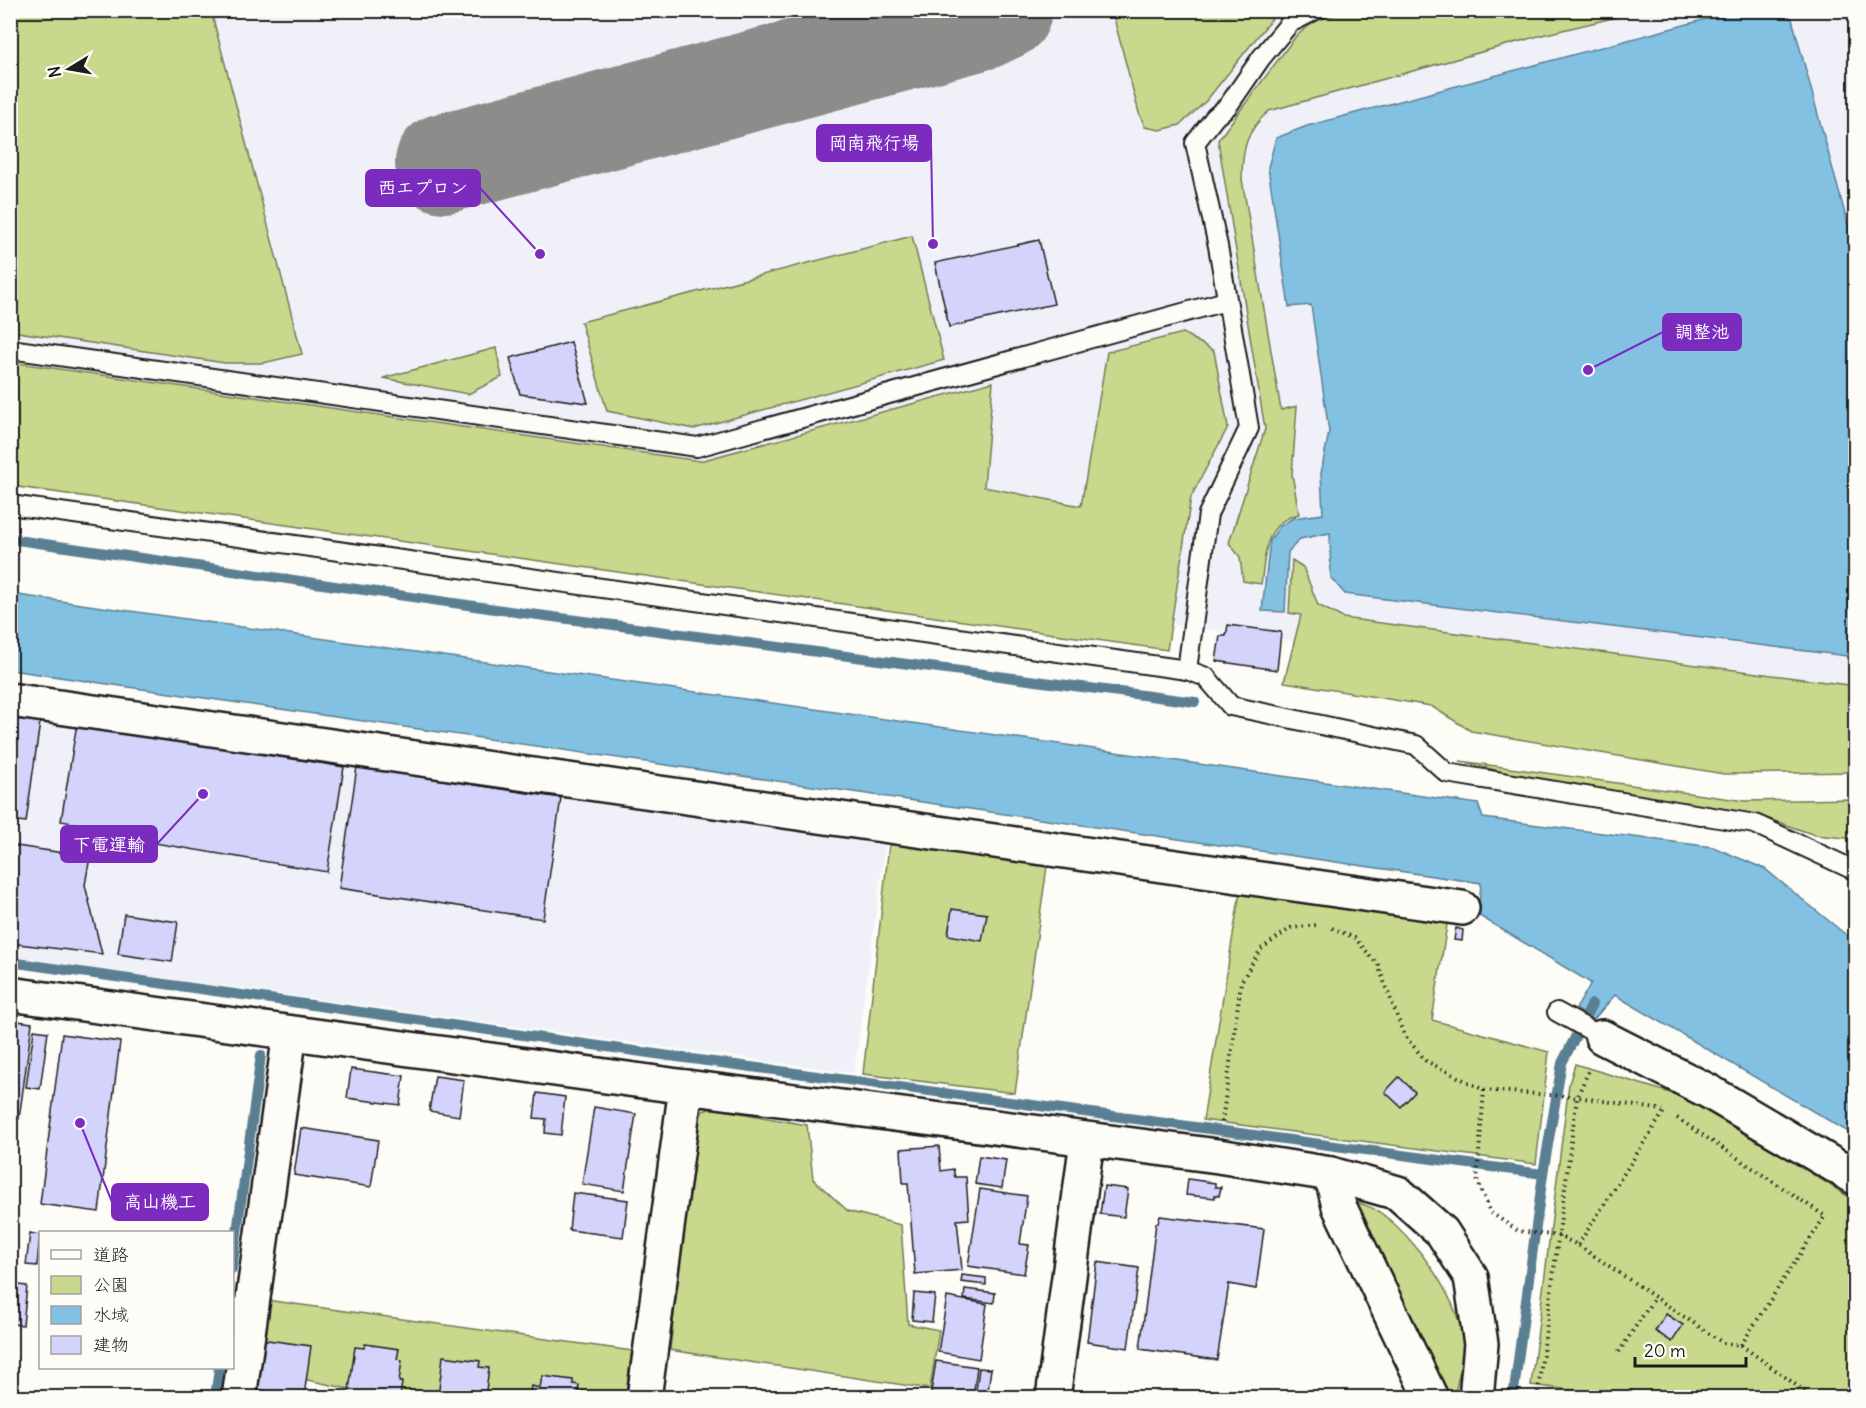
<svg xmlns="http://www.w3.org/2000/svg" width="1866" height="1408" viewBox="0 0 1866 1408" font-family="Delius,'Klee One',sans-serif">
  <style>
    .built { fill: #f0f0f8 }
    .green { fill: #c8d98d; stroke: #727a54; stroke-width: 1.5 }
    .water { fill: #83c1e3; stroke: #5a7f93; stroke-width: 1.5 }
    .lines { fill: none; stroke-linecap: round; stroke-linejoin: round }
    .stream { stroke: #5a7f93; stroke-width: 10 }
    .taxiway { stroke: #8c8c8a; stroke-width: 100 }
    .building { fill: #d3d3fc; stroke: #1c1c1c; stroke-width: 1.5 }
    .lane-casing { stroke: #1c1c1c; stroke-width: 22 }
    .street-casing { stroke: #1c1c1c; stroke-width: 38 }
    .path { stroke: #1c1c1c; stroke-width: 4; stroke-dasharray: 1.5 4.5; stroke-linecap: butt }
    .lane { stroke: #fdfcf7; stroke-width: 18 }
    .street { stroke: #fdfcf7; stroke-width: 33 }
    .leader { fill: none; stroke: #7b2cbf; stroke-width: 2 }
    .callout-dot { fill: #7b2cbf; stroke: #fdfcf7; stroke-width: 2 }
    .callout { fill: #7b2cbf; stroke: #7b2cbf; stroke-width: 2 }
    .callout-label { font-size: 18px; text-anchor: middle; font-weight: bold; fill: #fff }
  </style>
  <rect width="100%" height="100%" fill="#fdfcf7"/>
  <filter id="ink" filterUnits="userSpaceOnUse"><feTurbulence type="fractalNoise" baseFrequency=".0167" numOctaves="2"/><feDisplacementMap in="SourceGraphic" scale="12" xChannelSelector="R" yChannelSelector="G"/><feConvolveMatrix kernelMatrix="1 2 1 2 8 2 1 2 1" color-interpolation-filters="sRGB"/></filter>
  <g filter="url(#ink)">
    <g class="built">
      <path d="M 11,11 L 1855,11 L 1855,712 L 11,477 Z"/>
      <path d="M 11,710 L 887,831 L 854,1073 L 11,957 Z"/>
    </g>
    <g class="green">
      <path d="M 11,10 L 211,11 L 302,354 L 263,363 L 225,363 L 11,331 Z"/>
      <path d="M 1352,10 L 1642,11 L 1546,34 L 1269,111 C 1246,131 1242,149 1242,179 L 1281,410 L 1297,406 L 1292,474 L 1299,514 C 1263,523 1266,553 1261,584 L 1243,581 L 1240,557 L 1229,543 L 1265,429 L 1218,140 L 1296,36 L 1317,20 Z"/>
      <path d="M 1112,11 L 1112,10 L 1278,11 L 1206,101 L 1180,125 L 1160,130 L 1145,127 L 1139,113 Z"/>
      <path d="M 912,236 L 944,360 L 694,429 L 607,411 L 581,322 Z"/>
      <path d="M 1183,333 L 1214,351 L 1228,427 L 1191,497 L 1167,650 L 11,486 L 11,362 L 700,461 L 993,382 L 984,487 L 1081,506 L 1107,352 Z"/>
      <path d="M 496,348 L 502,377 L 468,394 L 383,378 Z"/>
      <path d="M 1292,560 L 1303,567 L 1318,605 L 1343,618 L 1855,686 L 1855,772 L 1724,774 L 1471,731 L 1431,706 L 1284,682 L 1301,615 L 1289,613 Z"/>
      <path d="M 1460,761 L 1745,801 L 1855,799 L 1855,839 L 1815,835 L 1755,814 L 1511,774 Z"/>
      <path d="M 890,836 L 1048,859 L 1015,1093 L 863,1074 Z"/>
      <path d="M 1241,886 L 1448,918 L 1432,1020 L 1549,1052 L 1536,1164 L 1203,1120 Z"/>
      <path d="M 1575,1064 L 1700,1102 L 1855,1201 L 1855,1397 L 1636,1398 L 1531,1385 L 1569,1084 Z"/>
      <path d="M 712,1108 L 807,1125 L 813,1179 L 848,1211 L 901,1225 L 908,1324 L 939,1330 L 930,1389 L 670,1350 L 695,1121 L 703,1111 Z"/>
      <path d="M 1357,1202 C 1363,1205 1372,1207 1378,1211 C 1413,1234 1464,1304 1463,1348 C 1463,1364 1457,1382 1454,1397 L 1441,1395 L 1351,1205 Z"/>
      <path d="M 266,1300 L 632,1351 L 625,1398 L 373,1397 L 372,1394 L 257,1369 Z"/>
    </g>
    <g class="water">
      <path d="M 1740,10 L 1782,11 L 1792,19 L 1855,251 L 1855,657 L 1345,594 L 1331,578 L 1330,533 L 1300,539 L 1288,552 L 1285,612 L 1262,611 L 1270,540 L 1280,526 L 1293,518 L 1323,514 L 1321,473 L 1329,432 L 1311,305 L 1289,307 L 1268,167 L 1276,138 L 1307,126 Z"/>
      <path d="M 11,594 L 1478,804 L 1483,818 L 1713,847 L 1765,869 L 1855,942 L 1855,1136 L 1615,995 L 1593,1020 L 1576,1009 L 1591,983 L 1478,915 L 1481,883 L 11,670 Z"/>
    </g>
    <g class="lines">
      <g class="stream">
        <path d="M 10,539 L 523,613 L 1195,702"/>
        <path d="M 10,962 L 677,1057 L 1543,1174"/>
        <path d="M 232,1269 L 261,1055"/>
        <path d="M 215,1398 L 219,1368"/>
        <path d="M 1513,1398 L 1543,1174 L 1562,1063 L 1592,1004"/>
      </g>
      <path class="taxiway" d="M 445,163 L 981,20 L 1002,10"/>
    </g>
    <g class="building">
      <path d="M 1039,240 L 1054,304 L 949,327 L 935,263 Z"/>
      <path d="M 571,342 L 588,403 L 520,394 L 510,358 Z"/>
      <path d="M 1228,625 L 1281,632 L 1277,670 L 1216,661 L 1220,636 L 1226,636 Z"/>
      <path d="M 10,710 L 41,715 L 26,822 L 10,820 Z"/>
      <path d="M 77,723 L 344,767 L 327,872 L 89,832 L 90,826 L 61,821 Z"/>
      <path d="M 357,767 L 561,798 L 543,919 L 339,888 Z"/>
      <path d="M 10,845 L 90,857 L 85,885 L 102,954 L 10,943 Z"/>
      <path d="M 952,909 L 987,914 L 982,941 L 948,935 Z"/>
      <path d="M 124,914 L 178,922 L 172,962 L 118,954 Z"/>
      <path d="M 1456,928 L 1463,930 L 1462,941 L 1454,940 Z"/>
      <path d="M 10,1020 L 32,1023 L 19,1119 L 10,1118 Z"/>
      <path d="M 34,1030 L 48,1032 L 40,1089 L 26,1087 Z"/>
      <path d="M 62,1034 L 120,1042 L 99,1212 L 40,1204 Z"/>
      <path d="M 351,1069 L 404,1076 L 400,1105 L 347,1098 Z"/>
      <path d="M 435,1076 L 464,1080 L 459,1116 L 429,1111 Z"/>
      <path d="M 1399,1077 L 1415,1092 L 1401,1107 L 1385,1092 Z"/>
      <path d="M 537,1093 L 565,1097 L 561,1135 L 545,1133 L 546,1119 L 534,1118 Z"/>
      <path d="M 594,1107 L 636,1114 L 624,1191 L 582,1184 Z"/>
      <path d="M 301,1128 L 378,1140 L 371,1187 L 294,1175 Z"/>
      <path d="M 939,1146 L 941,1171 L 953,1169 L 955,1177 L 966,1177 L 969,1219 L 957,1220 L 962,1270 L 915,1274 L 908,1183 L 903,1183 L 901,1149 Z"/>
      <path d="M 979,1156 L 1006,1160 L 1002,1188 L 975,1184 Z"/>
      <path d="M 1188,1179 L 1215,1183 L 1215,1187 L 1221,1187 L 1219,1196 L 1215,1195 L 1215,1198 L 1186,1195 Z"/>
      <path d="M 1104,1186 L 1128,1189 L 1124,1217 L 1100,1214 Z"/>
      <path d="M 980,1189 L 1027,1196 L 1020,1244 L 1029,1245 L 1024,1274 L 968,1266 Z"/>
      <path d="M 573,1193 L 628,1200 L 623,1237 L 569,1230 Z"/>
      <path d="M 1160,1216 L 1264,1229 L 1256,1289 L 1229,1284 L 1217,1360 L 1140,1349 L 1156,1223 L 1158,1223 Z"/>
      <path d="M 30,1233 L 40,1235 L 37,1266 L 26,1265 Z"/>
      <path d="M 1097,1262 L 1139,1268 L 1128,1348 L 1087,1342 Z"/>
      <path d="M 962,1275 L 986,1278 L 986,1285 L 961,1282 Z"/>
      <path d="M 10,1284 L 27,1286 L 23,1325 L 10,1324 Z"/>
      <path d="M 965,1289 L 995,1293 L 994,1303 L 964,1299 Z"/>
      <path d="M 914,1293 L 935,1295 L 932,1322 L 912,1320 Z"/>
      <path d="M 947,1297 L 987,1304 L 979,1359 L 938,1352 Z"/>
      <path d="M 1666,1314 L 1683,1325 L 1672,1342 L 1655,1331 Z"/>
      <path d="M 260,1339 L 311,1346 L 304,1396 L 253,1389 Z"/>
      <path d="M 365,1344 L 399,1349 L 397,1359 L 402,1360 L 399,1382 L 402,1382 L 400,1398 L 348,1398 L 355,1347 L 364,1348 Z"/>
      <path d="M 443,1356 L 480,1361 L 479,1367 L 489,1368 L 485,1398 L 438,1398 Z"/>
      <path d="M 936,1361 L 977,1367 L 973,1398 L 930,1398 Z"/>
      <path d="M 979,1368 L 991,1369 L 987,1398 L 975,1398 Z"/>
      <path d="M 542,1376 L 573,1380 L 573,1384 L 579,1385 L 578,1391 L 587,1392 L 586,1398 L 529,1398 L 531,1386 L 540,1388 Z"/>
    </g>
    <g class="lines">
      <defs>
        <g id="lane">
          <path d="M 10,349 L 697,447 L 1226,301"/>
          <path d="M 10,505 L 1187,670 L 1206,677 L 1231,706 L 1416,745 L 1447,773 L 1755,824 L 1856,871"/>
          <path d="M 1187,670 L 1208,514 L 1249,428 L 1218,246 L 1195,143 L 1215,117 L 1228,106 L 1261,58 L 1290,23 L 1316,10"/>
          <path d="M 1557,1012 L 1602,1037"/>
        </g>
        <g id="street">
          <path d="M 10,700 L 1462,908"/>
          <path d="M 10,994 L 686,1087 L 1218,1156 L 1331,1174 L 1398,1193 L 1442,1232 L 1471,1277 L 1481,1344 L 1476,1398"/>
          <path d="M 1602,1037 L 1708,1091 L 1856,1178"/>
          <path d="M 1331,1174 L 1339,1206 L 1431,1398"/>
          <path d="M 239,1398 L 290,1033"/>
          <path d="M 644,1398 L 686,1087"/>
          <path d="M 1053,1398 L 1087,1140"/>
        </g>
      </defs>
      <use href="#lane" class="lane-casing"/>
      <use href="#street" class="street-casing"/>
      <g class="path">
        <path d="M 1332,928 L 1355,938 L 1378,965 L 1404,1035 L 1426,1061 L 1484,1090 L 1577,1097 L 1663,1110"/>
        <path d="M 1484,1090 L 1477,1179 L 1490,1212 L 1518,1231 L 1559,1236 L 1578,1245 L 1723,1343 L 1741,1345 L 1814,1398"/>
        <path d="M 1677,1118 L 1825,1216 L 1741,1345"/>
        <path d="M 1222,1122 L 1241,982 L 1261,949 L 1291,928 L 1316,925"/>
        <path d="M 1578,1245 L 1665,1110"/>
        <path d="M 1619,1352 L 1655,1297"/>
        <path d="M 1537,1398 L 1577,1097 L 1589,1070"/>
      </g>
      <use href="#lane" class="lane"/>
      <use href="#street" class="street"/>
    </g>
  </g>
  <path class="leader" d="M933 244L931 143M540 254L480 188M1588 370L1663 332M203 794L157 844M80 1123L112 1202"/>
  <g class="callout-dot">
    <circle cx="933" cy="244" r="6"/>
    <circle cx="540" cy="254" r="6"/>
    <circle cx="1588" cy="370" r="6"/>
    <circle cx="203" cy="794" r="6"/>
    <circle cx="80" cy="1123" r="6"/>
  </g>
  <g class="callout">
    <rect x="817" y="125" width="114" height="36" rx="6"/>
    <rect x="366" y="170" width="114" height="36" rx="6"/>
    <rect x="1663" y="314" width="78" height="36" rx="6"/>
    <rect x="61" y="826" width="96" height="36" rx="6"/>
    <rect x="112" y="1184" width="96" height="36" rx="6"/>
  </g>
  <g class="callout-label">
    <text x="874" y="149">岡南飛行場</text>
    <text x="423" y="194">西エプロン</text>
    <text x="1702" y="338">調整池</text>
    <text x="109" y="851">下電運輸</text>
    <text x="160" y="1208">高山機工</text>
  </g>
  <rect width="1866" height="1408" fill="none" stroke="#fdfcf7" stroke-width="36"/>
  <rect x="18" y="18" width="1830" height="1372" fill="none" stroke="#1c1c1c" stroke-width="2" filter="url(#ink)"/>
  <rect x="39" y="1231" width="195" height="138" fill="#fdfcf7" stroke="#a3a29f" stroke-width="1.5"/>
  <rect x="51" y="1250" width="30" height="9" fill="#fdfcf7" stroke="#a3a29f" stroke-width="1.5"/>
  <text x="93" y="1261" font-size="18" fill="#1c1c1c">道路</text>
  <rect x="51" y="1276" width="30" height="18" fill="#c8d98d" stroke="#a3a29f" stroke-width="1.5"/>
  <text x="93" y="1291" font-size="18" fill="#1c1c1c">公園</text>
  <rect x="51" y="1306" width="30" height="18" fill="#83c1e3" stroke="#a3a29f" stroke-width="1.5"/>
  <text x="93" y="1321" font-size="18" fill="#1c1c1c">水域</text>
  <rect x="51" y="1336" width="30" height="18" fill="#d3d3fc" stroke="#a3a29f" stroke-width="1.5"/>
  <text x="93" y="1351" font-size="18" fill="#1c1c1c">建物</text>
  <g transform="translate(69 69) rotate(259)" stroke="#fdfcf7" stroke-width="4.5" paint-order="stroke">
  <path d="M0-4.5L10 22L0 15L-10 22Z" fill="#1c1c1c"/>
  <text y="-9" font-size="16" font-weight="bold" text-anchor="middle" fill="#1c1c1c">N</text>
  </g>
  <path d="M1635 1357v9h111v-9" fill="none" stroke="#1c1c1c" stroke-width="3"/>
  <text x="1644" y="1357" font-size="18" fill="#1c1c1c" stroke="#fdfcf7" stroke-width="4.5" paint-order="stroke">20 m</text>
</svg>
